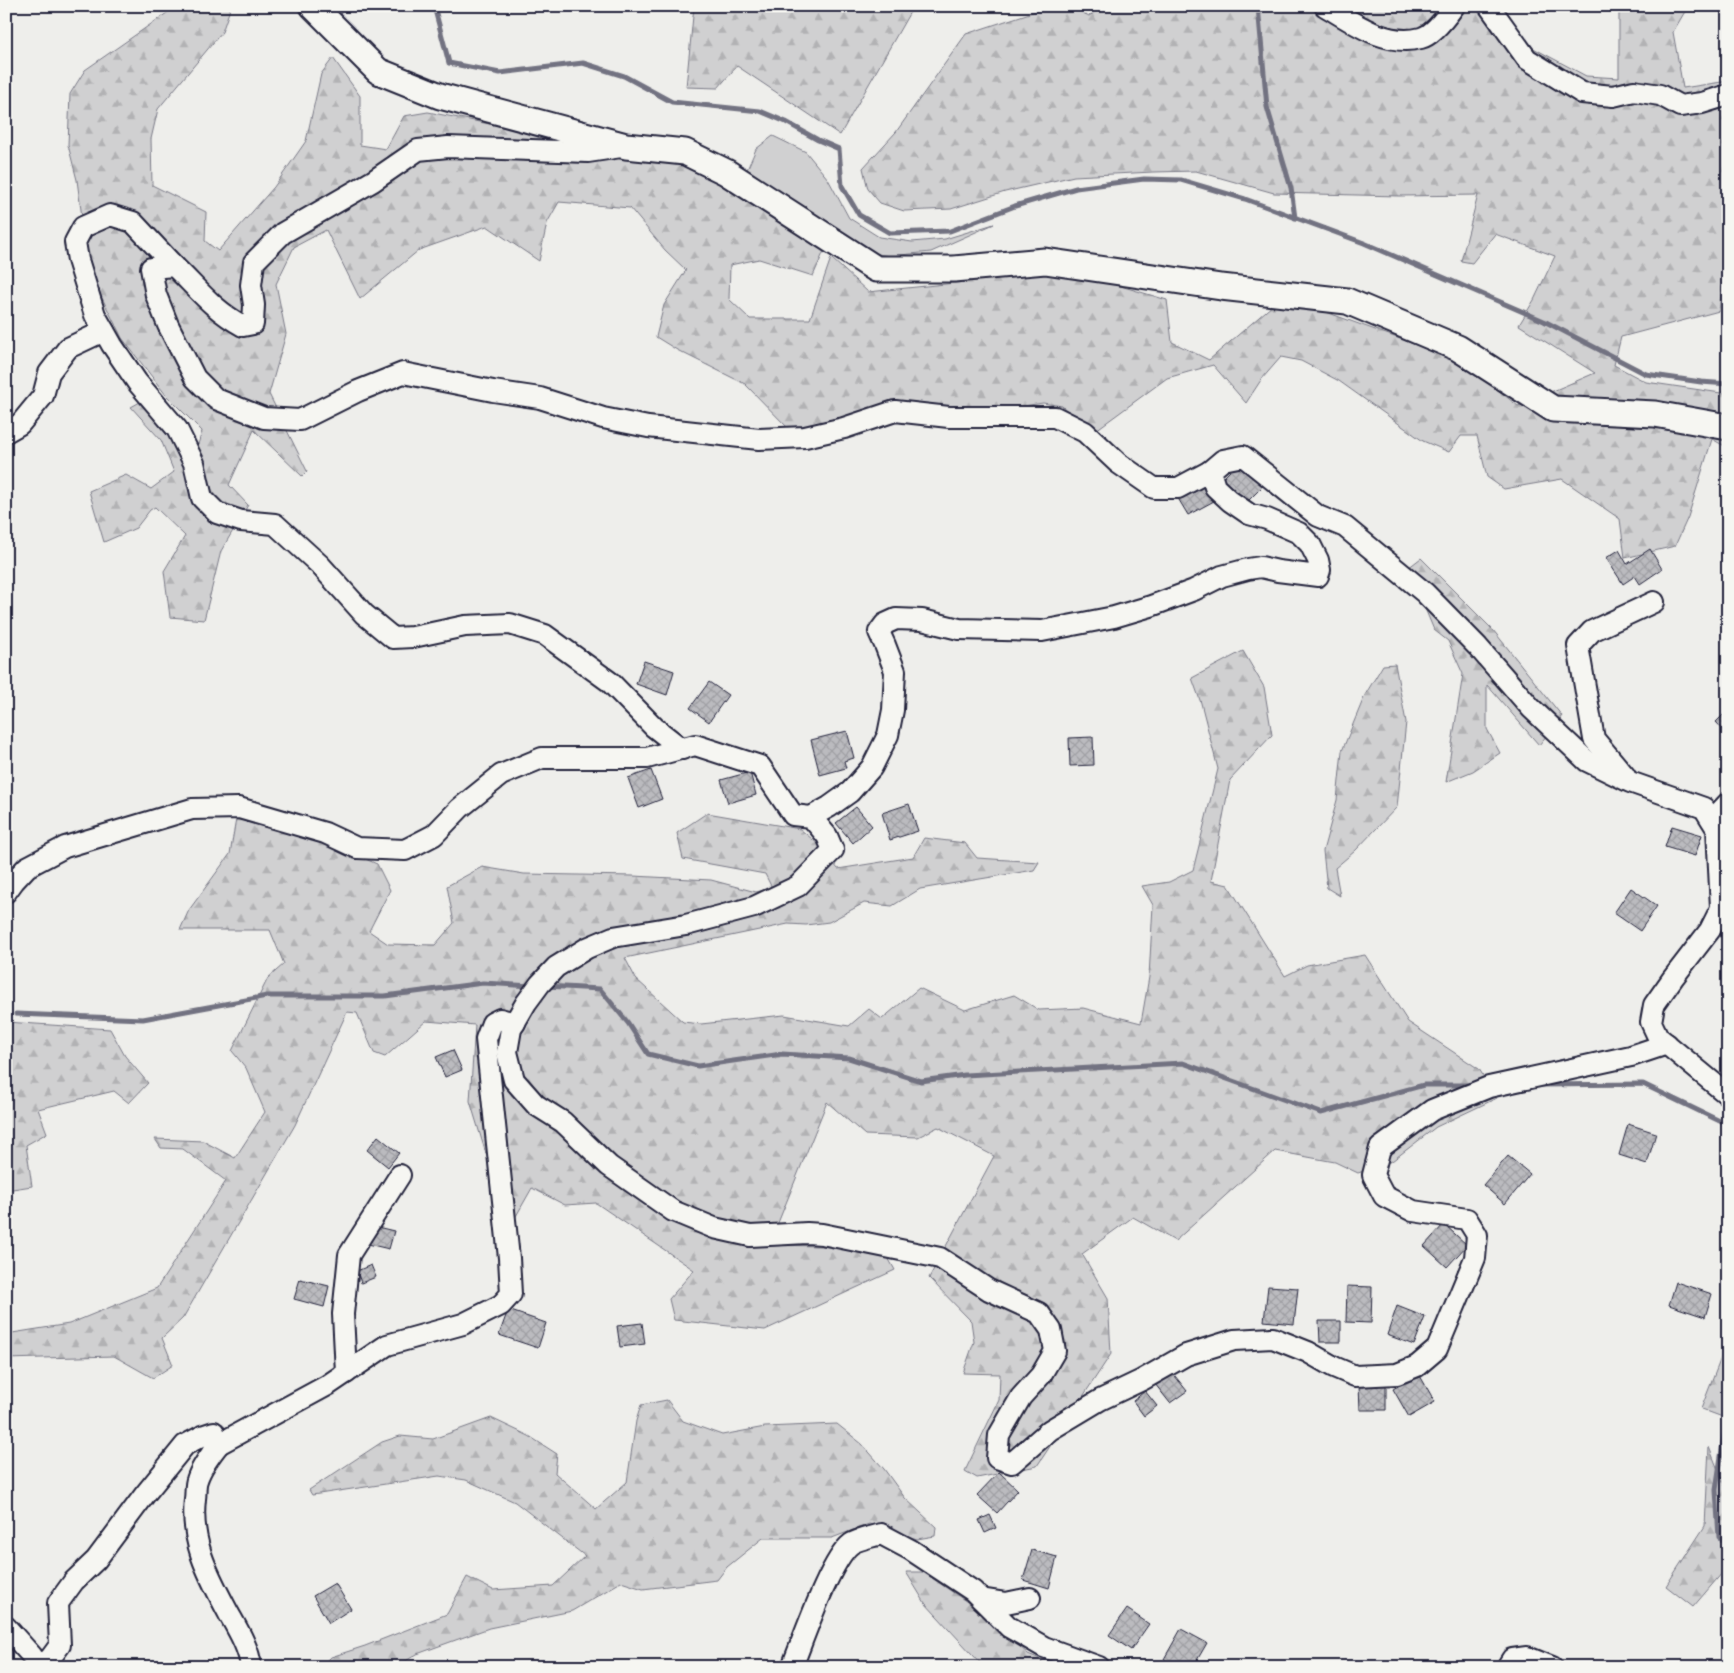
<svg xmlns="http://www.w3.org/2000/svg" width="1734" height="1673" viewBox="0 0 1734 1673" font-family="Kalam,sans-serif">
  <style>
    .grass { fill: #d0d0d1; stroke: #797986 }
    .forest { fill: url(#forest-firs); stroke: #797986 }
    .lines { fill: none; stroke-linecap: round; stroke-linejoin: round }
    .stream { stroke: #727281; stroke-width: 5 }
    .building { fill: url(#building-cross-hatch); stroke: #22223b }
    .minor-casing { stroke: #22223b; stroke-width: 24 }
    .tertiary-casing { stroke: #22223b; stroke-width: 29 }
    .minor { stroke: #f6f6f2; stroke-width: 20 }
    .tertiary { stroke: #f6f6f2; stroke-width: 25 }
  </style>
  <defs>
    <pattern id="forest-firs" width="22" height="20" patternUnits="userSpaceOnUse" patternTransform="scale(1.25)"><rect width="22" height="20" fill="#d0d0d1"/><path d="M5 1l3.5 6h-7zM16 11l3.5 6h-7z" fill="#b2b2b4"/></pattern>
    <pattern id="building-cross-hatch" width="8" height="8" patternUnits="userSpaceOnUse" patternTransform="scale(1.25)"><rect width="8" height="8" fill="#bbbbbf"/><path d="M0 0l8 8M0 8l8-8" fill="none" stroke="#a0a0a5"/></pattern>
  </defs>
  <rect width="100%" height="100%" fill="#eeeeeb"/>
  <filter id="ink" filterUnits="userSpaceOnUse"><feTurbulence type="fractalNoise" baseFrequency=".02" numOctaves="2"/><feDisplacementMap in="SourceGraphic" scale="10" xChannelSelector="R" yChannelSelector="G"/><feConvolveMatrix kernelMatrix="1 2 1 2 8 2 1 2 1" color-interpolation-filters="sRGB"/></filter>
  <g filter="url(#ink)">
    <path class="grass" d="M 773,136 L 806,152 L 828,179 L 849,218 L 879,237 L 912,242 L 945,239 L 994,224 L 931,252 L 890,256 L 859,251 L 746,172 L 756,149 Z"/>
    <g class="forest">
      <path d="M 177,6 L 231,6 L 222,32 L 158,109 L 151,139 L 152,185 L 206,212 L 205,241 L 218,251 L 274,187 L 306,141 L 321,74 L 333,58 L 360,96 L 360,145 L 386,149 L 404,116 L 428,112 L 669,159 L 704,174 L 824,251 L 813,276 L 759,259 L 730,265 L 729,299 L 750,319 L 810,319 L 831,258 L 868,292 L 1071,271 L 1167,300 L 1172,342 L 1209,360 L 1273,305 L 1326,312 L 1463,362 L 1518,406 L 1595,373 L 1519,325 L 1534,300 L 1555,256 L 1495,234 L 1472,263 L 1461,261 L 1478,195 L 1399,196 L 1274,193 L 1196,171 L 1153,172 L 1074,176 L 1005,192 L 951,209 L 904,211 L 880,203 L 868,189 L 863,168 L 896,132 L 966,34 L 1051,6 L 1069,6 L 1089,16 L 1104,6 L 1503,6 L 1505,33 L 1586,76 L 1619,78 L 1619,6 L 1685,6 L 1687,8 L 1673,32 L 1683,88 L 1728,81 L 1728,265 L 1723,277 L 1719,311 L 1621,337 L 1614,365 L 1646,382 L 1728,394 L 1728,448 L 1712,439 L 1688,517 L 1675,546 L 1625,558 L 1620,519 L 1562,479 L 1504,489 L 1487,477 L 1477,436 L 1461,436 L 1449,452 L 1423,441 L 1339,381 L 1301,361 L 1281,357 L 1261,380 L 1246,403 L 1213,365 L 1167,378 L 1092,433 L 1062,406 L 1043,403 L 989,411 L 889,405 L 790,430 L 745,384 L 677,350 L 656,337 L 664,305 L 686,270 L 665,250 L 630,208 L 559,202 L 547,223 L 539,261 L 487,226 L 419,250 L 360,299 L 326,230 L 294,247 L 276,284 L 286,334 L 269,394 L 307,471 L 302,476 L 254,430 L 229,485 L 248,505 L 221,551 L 204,620 L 170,617 L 164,571 L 185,536 L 155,507 L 150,510 L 136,528 L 104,542 L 89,491 L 126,475 L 151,489 L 174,472 L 161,440 L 131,407 L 140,402 L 171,437 L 197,448 L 202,431 L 166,395 L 122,338 L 98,290 L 86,247 L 77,180 L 68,145 L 70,94 L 85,70 Z"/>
      <path d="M 694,6 L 908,6 L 910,12 L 840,135 L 737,66 L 718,88 L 686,87 Z"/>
      <path d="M 1421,558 L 1493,630 L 1562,716 L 1539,745 L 1487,685 L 1487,729 L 1500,753 L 1473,771 L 1446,782 L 1463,674 L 1448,641 L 1434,630 L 1408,568 Z"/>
      <path d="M 1243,651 L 1264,687 L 1272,735 L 1230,780 L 1211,881 L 1228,885 L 1285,976 L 1307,965 L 1365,955 L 1408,1022 L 1479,1069 L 1497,1098 L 1436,1127 L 1392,1161 L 1358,1173 L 1335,1162 L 1275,1151 L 1175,1241 L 1133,1217 L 1082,1254 L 1108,1298 L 1111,1354 L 1037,1466 L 977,1478 L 965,1471 L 999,1400 L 1000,1374 L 963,1373 L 974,1342 L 971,1321 L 929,1278 L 994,1156 L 938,1127 L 918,1137 L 865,1135 L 827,1102 L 769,1245 L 822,1246 L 887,1256 L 895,1270 L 765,1330 L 674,1320 L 669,1299 L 694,1270 L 596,1203 L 565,1205 L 532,1188 L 511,1225 L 521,1281 L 502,1282 L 493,1177 L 470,1101 L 475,1025 L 426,1021 L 385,1057 L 374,1053 L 357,1013 L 347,1012 L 295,1125 L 183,1318 L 162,1338 L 173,1365 L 153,1378 L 114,1356 L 6,1359 L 6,1334 L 69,1324 L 157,1288 L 226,1181 L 183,1149 L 161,1148 L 155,1139 L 203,1141 L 235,1158 L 265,1112 L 246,1068 L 232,1051 L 268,978 L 284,964 L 270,930 L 180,930 L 189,910 L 230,854 L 236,819 L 316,838 L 377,864 L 390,890 L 369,931 L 388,944 L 435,945 L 454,923 L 447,886 L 482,867 L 524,874 L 633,876 L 711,880 L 756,892 L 772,888 L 765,874 L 683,859 L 677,833 L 707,813 L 800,829 L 818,844 L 838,869 L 913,857 L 924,838 L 965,843 L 977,858 L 1039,862 L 1034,870 L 920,889 L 892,906 L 864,903 L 829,922 L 806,925 L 788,924 L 625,958 L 636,979 L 683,1022 L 701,1024 L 784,1015 L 849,1026 L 869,1009 L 882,1019 L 919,988 L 965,1010 L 1014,995 L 1039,1010 L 1083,1008 L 1141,1023 L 1149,977 L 1153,905 L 1142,886 L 1169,882 L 1193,870 L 1218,769 L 1201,703 L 1192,678 Z"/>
      <path d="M 1395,664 L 1406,722 L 1397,807 L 1355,851 L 1335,868 L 1340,896 L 1327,888 L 1323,851 L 1337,800 L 1342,751 L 1365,695 L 1383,665 Z"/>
      <path d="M 6,1022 L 110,1029 L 125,1056 L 148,1083 L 129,1103 L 114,1091 L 38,1109 L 47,1133 L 26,1145 L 32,1186 L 6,1190 Z"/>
      <path d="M 1728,1340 L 1728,1419 L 1701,1409 Z"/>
      <path d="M 667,1400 L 683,1421 L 722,1435 L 765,1427 L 837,1424 L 862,1444 L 884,1469 L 905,1498 L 936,1527 L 935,1536 L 917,1539 L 869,1524 L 832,1538 L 763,1538 L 727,1567 L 717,1580 L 643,1589 L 621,1582 L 572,1611 L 489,1628 L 417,1654 L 396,1667 L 321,1667 L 331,1657 L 365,1646 L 447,1614 L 467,1577 L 493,1590 L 553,1586 L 585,1556 L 515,1502 L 466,1480 L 439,1476 L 312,1495 L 309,1490 L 382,1442 L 400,1436 L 433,1439 L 491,1418 L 529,1436 L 557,1454 L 555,1473 L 596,1509 L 627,1482 L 636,1421 L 641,1405 Z"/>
      <path d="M 1709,1447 L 1728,1495 L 1728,1574 L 1723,1572 L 1693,1607 L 1666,1586 L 1705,1526 Z"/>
      <path d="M 906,1572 L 923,1572 L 979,1610 L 1028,1654 L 1040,1659 L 1045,1667 L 984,1667 L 925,1603 Z"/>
    </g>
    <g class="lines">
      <g class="stream">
        <path d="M 434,6 L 449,63 L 500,73 L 583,63 L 624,76 L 672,102 L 760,111 L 786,122 L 818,140 L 839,149 L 842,186 L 859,215 L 890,233 L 950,231 L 1015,206 L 1076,188 L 1144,179 L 1181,180 L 1245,199 L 1364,243 L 1544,321 L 1646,374 L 1701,382 L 1728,384"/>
        <path d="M 1258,6 L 1267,107 L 1291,188 L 1295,218"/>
        <path d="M 546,986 L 600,989 L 628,1023 L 648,1054 L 698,1066 L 782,1054 L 849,1058 L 921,1081 L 965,1075 L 1183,1063 L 1321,1113 L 1424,1085 L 1475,1085"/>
        <path d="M 16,1014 L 143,1019 L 267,996 L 385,996 L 483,983 L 532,986"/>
        <path d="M 1541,1085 L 1643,1084 L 1728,1125"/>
        <path d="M 1728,1409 L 1716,1490 L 1719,1537 L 1728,1545"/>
      </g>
    </g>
    <g class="building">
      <path d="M 1239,462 L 1263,486 L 1244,505 L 1220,481 Z"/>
      <path d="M 1202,480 L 1214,501 L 1188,515 L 1176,495 Z"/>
      <path d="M 1650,549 L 1662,569 L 1640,584 L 1635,576 L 1623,584 L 1606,558 L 1619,550 L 1627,564 Z"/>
      <path d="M 644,661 L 674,671 L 667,695 L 636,684 Z"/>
      <path d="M 709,682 L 728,695 L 709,722 L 690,708 Z"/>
      <path d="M 1727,711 L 1728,712 L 1728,735 L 1716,722 Z"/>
      <path d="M 847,731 L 854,758 L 844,761 L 846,768 L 820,775 L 811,740 Z"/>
      <path d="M 1093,737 L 1094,765 L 1070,766 L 1069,738 Z"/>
      <path d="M 651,770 L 662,799 L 639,808 L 628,778 Z"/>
      <path d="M 750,772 L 756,795 L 728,803 L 721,780 Z"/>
      <path d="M 909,804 L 918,831 L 890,840 L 882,813 Z"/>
      <path d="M 856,807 L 872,826 L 853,843 L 836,823 Z"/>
      <path d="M 1672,826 L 1702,835 L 1695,856 L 1665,847 Z"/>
      <path d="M 1631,888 L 1657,906 L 1640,931 L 1614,913 Z"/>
      <path d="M 453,1050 L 462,1070 L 445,1077 L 436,1057 Z"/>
      <path d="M 1628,1124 L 1656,1133 L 1647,1164 L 1619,1155 Z"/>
      <path d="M 378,1136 L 399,1153 L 388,1167 L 367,1150 Z"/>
      <path d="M 1508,1156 L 1530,1174 L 1505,1204 L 1483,1185 Z"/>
      <path d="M 1444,1224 L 1467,1245 L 1447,1267 L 1424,1246 Z"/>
      <path d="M 373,1226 L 394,1231 L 389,1249 L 368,1244 Z"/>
      <path d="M 371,1265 L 376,1277 L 361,1283 L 357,1271 Z"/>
      <path d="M 300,1279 L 329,1286 L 324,1307 L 294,1299 Z"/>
      <path d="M 1676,1282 L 1712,1294 L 1705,1317 L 1669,1305 Z"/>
      <path d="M 1268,1286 L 1298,1288 L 1294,1324 L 1264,1321 Z"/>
      <path d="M 1347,1286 L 1372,1287 L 1371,1323 L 1346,1322 Z"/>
      <path d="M 1397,1306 L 1425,1317 L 1414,1345 L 1387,1335 Z"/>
      <path d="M 508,1310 L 546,1323 L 538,1348 L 499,1335 Z"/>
      <path d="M 1319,1321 L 1341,1321 L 1341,1342 L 1320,1342 Z"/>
      <path d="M 642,1323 L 645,1344 L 620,1347 L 617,1326 Z"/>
      <path d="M 1171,1371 L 1187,1391 L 1170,1403 L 1155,1384 Z"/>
      <path d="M 1419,1374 L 1435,1402 L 1409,1417 L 1393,1389 Z"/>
      <path d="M 1386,1384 L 1386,1410 L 1360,1410 L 1359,1385 Z"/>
      <path d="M 1145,1391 L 1157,1406 L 1144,1416 L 1133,1401 Z"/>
      <path d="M 999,1472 L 1018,1490 L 997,1513 L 977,1495 Z"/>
      <path d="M 990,1515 L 996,1528 L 985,1533 L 979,1520 Z"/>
      <path d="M 1032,1550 L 1057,1557 L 1049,1588 L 1023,1580 Z"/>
      <path d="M 335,1583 L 351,1609 L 329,1623 L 313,1596 Z"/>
      <path d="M 1127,1609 L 1149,1624 L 1131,1650 L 1109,1635 Z"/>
      <path d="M 1181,1629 L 1207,1643 L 1193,1667 L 1177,1667 L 1164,1659 Z"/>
    </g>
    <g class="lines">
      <defs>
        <g id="minor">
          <path d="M 1325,6 C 1354,23 1386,47 1421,38 C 1433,35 1447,16 1454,6"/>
          <path d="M 1489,6 L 1527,59 L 1582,93 L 1613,96 L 1634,91 L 1660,95 L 1680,106 L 1702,103 L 1728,95"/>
          <path d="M 621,147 L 588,152 L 448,147 L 418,150 L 373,181 L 283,233 L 254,262 L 251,285 L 254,305 L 253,324 L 243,326 C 212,309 198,289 174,266 L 151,268 L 156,295 L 168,325 L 195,378 L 216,399 L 264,418 L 300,420 L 358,391 L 403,373 L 493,391 L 540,398 L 603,418 L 648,427 L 759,439 L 805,437 L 844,428 L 895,411 L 949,417 L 1055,417 L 1085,432 L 1118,463 L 1154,488 L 1178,488 L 1210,471"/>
          <path d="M 174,266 L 133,222 L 110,215 L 83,227 L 75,242 L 78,260 L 95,315 L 112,345 L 137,382 L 177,429 L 194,463 L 202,498 L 217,513 L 241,521 L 275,524 L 320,565 L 364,614 L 393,638 L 413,637 L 465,626 L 510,624 L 545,635 L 610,682 L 654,727 L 682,749"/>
          <path d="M 6,432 L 20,424 L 43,396 L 49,373 L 68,348 L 104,331"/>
          <path d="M 1625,776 L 1594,739 L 1578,646 L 1592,631 L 1654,602"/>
          <path d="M 811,817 L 827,836 L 833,850 L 798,886 L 754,907 L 686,925 L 613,937 L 587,948 L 556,967 L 540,984 L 526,1003 L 511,1029 L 507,1052 L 514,1080 L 536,1105 L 563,1122 L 609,1166 L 673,1211 L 714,1228 L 750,1236 L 807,1233 L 822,1234 L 940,1258 L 989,1290 L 1039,1313 L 1051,1330 L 1055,1351 L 1041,1375 L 1021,1397 L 999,1435 L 997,1458 L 1012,1463 L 1050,1430 L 1100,1400 L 1142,1380 L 1186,1355 L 1234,1340 L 1273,1338 L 1308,1352 L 1334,1367 L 1355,1376 L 1397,1374 L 1417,1366 L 1437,1349 L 1475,1258 L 1477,1235 L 1467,1219 L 1413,1211 L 1384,1196 L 1373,1175 L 1380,1148 L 1432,1110 L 1489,1087 L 1631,1056 L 1667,1044"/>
          <path d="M 1712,820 L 1728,803"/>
          <path d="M 6,892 L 14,881 L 27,867 L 65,847 L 192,809 L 239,808 L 325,833 L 357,848 L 405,850 L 434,835 L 460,808 L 501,775 L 542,758 L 647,758 L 695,745 L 760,766 L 793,815 L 811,817 L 829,807 L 850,792 L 872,767 L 888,735 L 893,710 L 895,671 L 885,645 L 879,632 L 885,624 L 896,619 L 922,620 L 959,629 L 1042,631 L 1114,617 L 1151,606 L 1194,590 L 1222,576 L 1248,569 L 1261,567 L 1278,571 L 1318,576 L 1320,570 L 1318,560 L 1310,544 L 1299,533 L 1267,519 L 1249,514 L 1230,501 L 1215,487 L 1210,471 L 1223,460 L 1243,456 L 1318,516 L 1345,527 L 1425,593 L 1478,647 L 1531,708 L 1587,761 L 1630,782 L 1704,808 L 1717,829 L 1721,908 L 1710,930 L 1673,978 L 1654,1005 L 1651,1022 L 1658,1037 L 1728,1095"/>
          <path d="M 346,1373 L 343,1314 L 349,1255 L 400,1175"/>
          <path d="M 219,1444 L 328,1385 L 387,1345 L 463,1324 L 501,1305 L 511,1294 L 509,1258 L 486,1039 L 492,1023 L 500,1019 L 515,1023"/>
          <path d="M 981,1599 L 1006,1603 L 1030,1598"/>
          <path d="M 6,1627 L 32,1656 L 38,1667"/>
          <path d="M 37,1664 L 49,1660 L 60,1645 L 58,1603 L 74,1581 L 96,1560 L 146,1493 L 185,1445 L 202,1436 L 214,1432 L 219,1444 C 211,1454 201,1467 197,1480 C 195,1485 196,1493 195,1499 C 190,1543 209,1576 229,1614 C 238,1630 249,1648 251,1667"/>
          <path d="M 792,1667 C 803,1640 830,1560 851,1544 C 858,1539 872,1537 881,1534 L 911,1550 L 973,1591 L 1009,1627 L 1044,1647 L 1099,1667"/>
          <path d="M 1507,1667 L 1512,1659 L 1527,1657 L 1552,1667"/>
        </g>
        <path id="tertiary" d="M 313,6 L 378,71 L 440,96 L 626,146 L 685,152 L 726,172 L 876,269 L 954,269 L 1045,261 L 1221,287 L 1347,301 L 1458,348 L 1553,409 L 1655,414 L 1728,427"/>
      </defs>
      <use href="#minor" class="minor-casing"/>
      <use href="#tertiary" class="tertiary-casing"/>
      <use href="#minor" class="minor"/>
      <use href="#tertiary" class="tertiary"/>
    </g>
  </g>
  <rect width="1734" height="1673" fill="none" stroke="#f6f6f2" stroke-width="25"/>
  <rect x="12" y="12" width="1709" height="1648" fill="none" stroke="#22223b" stroke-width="2" filter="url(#ink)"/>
</svg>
